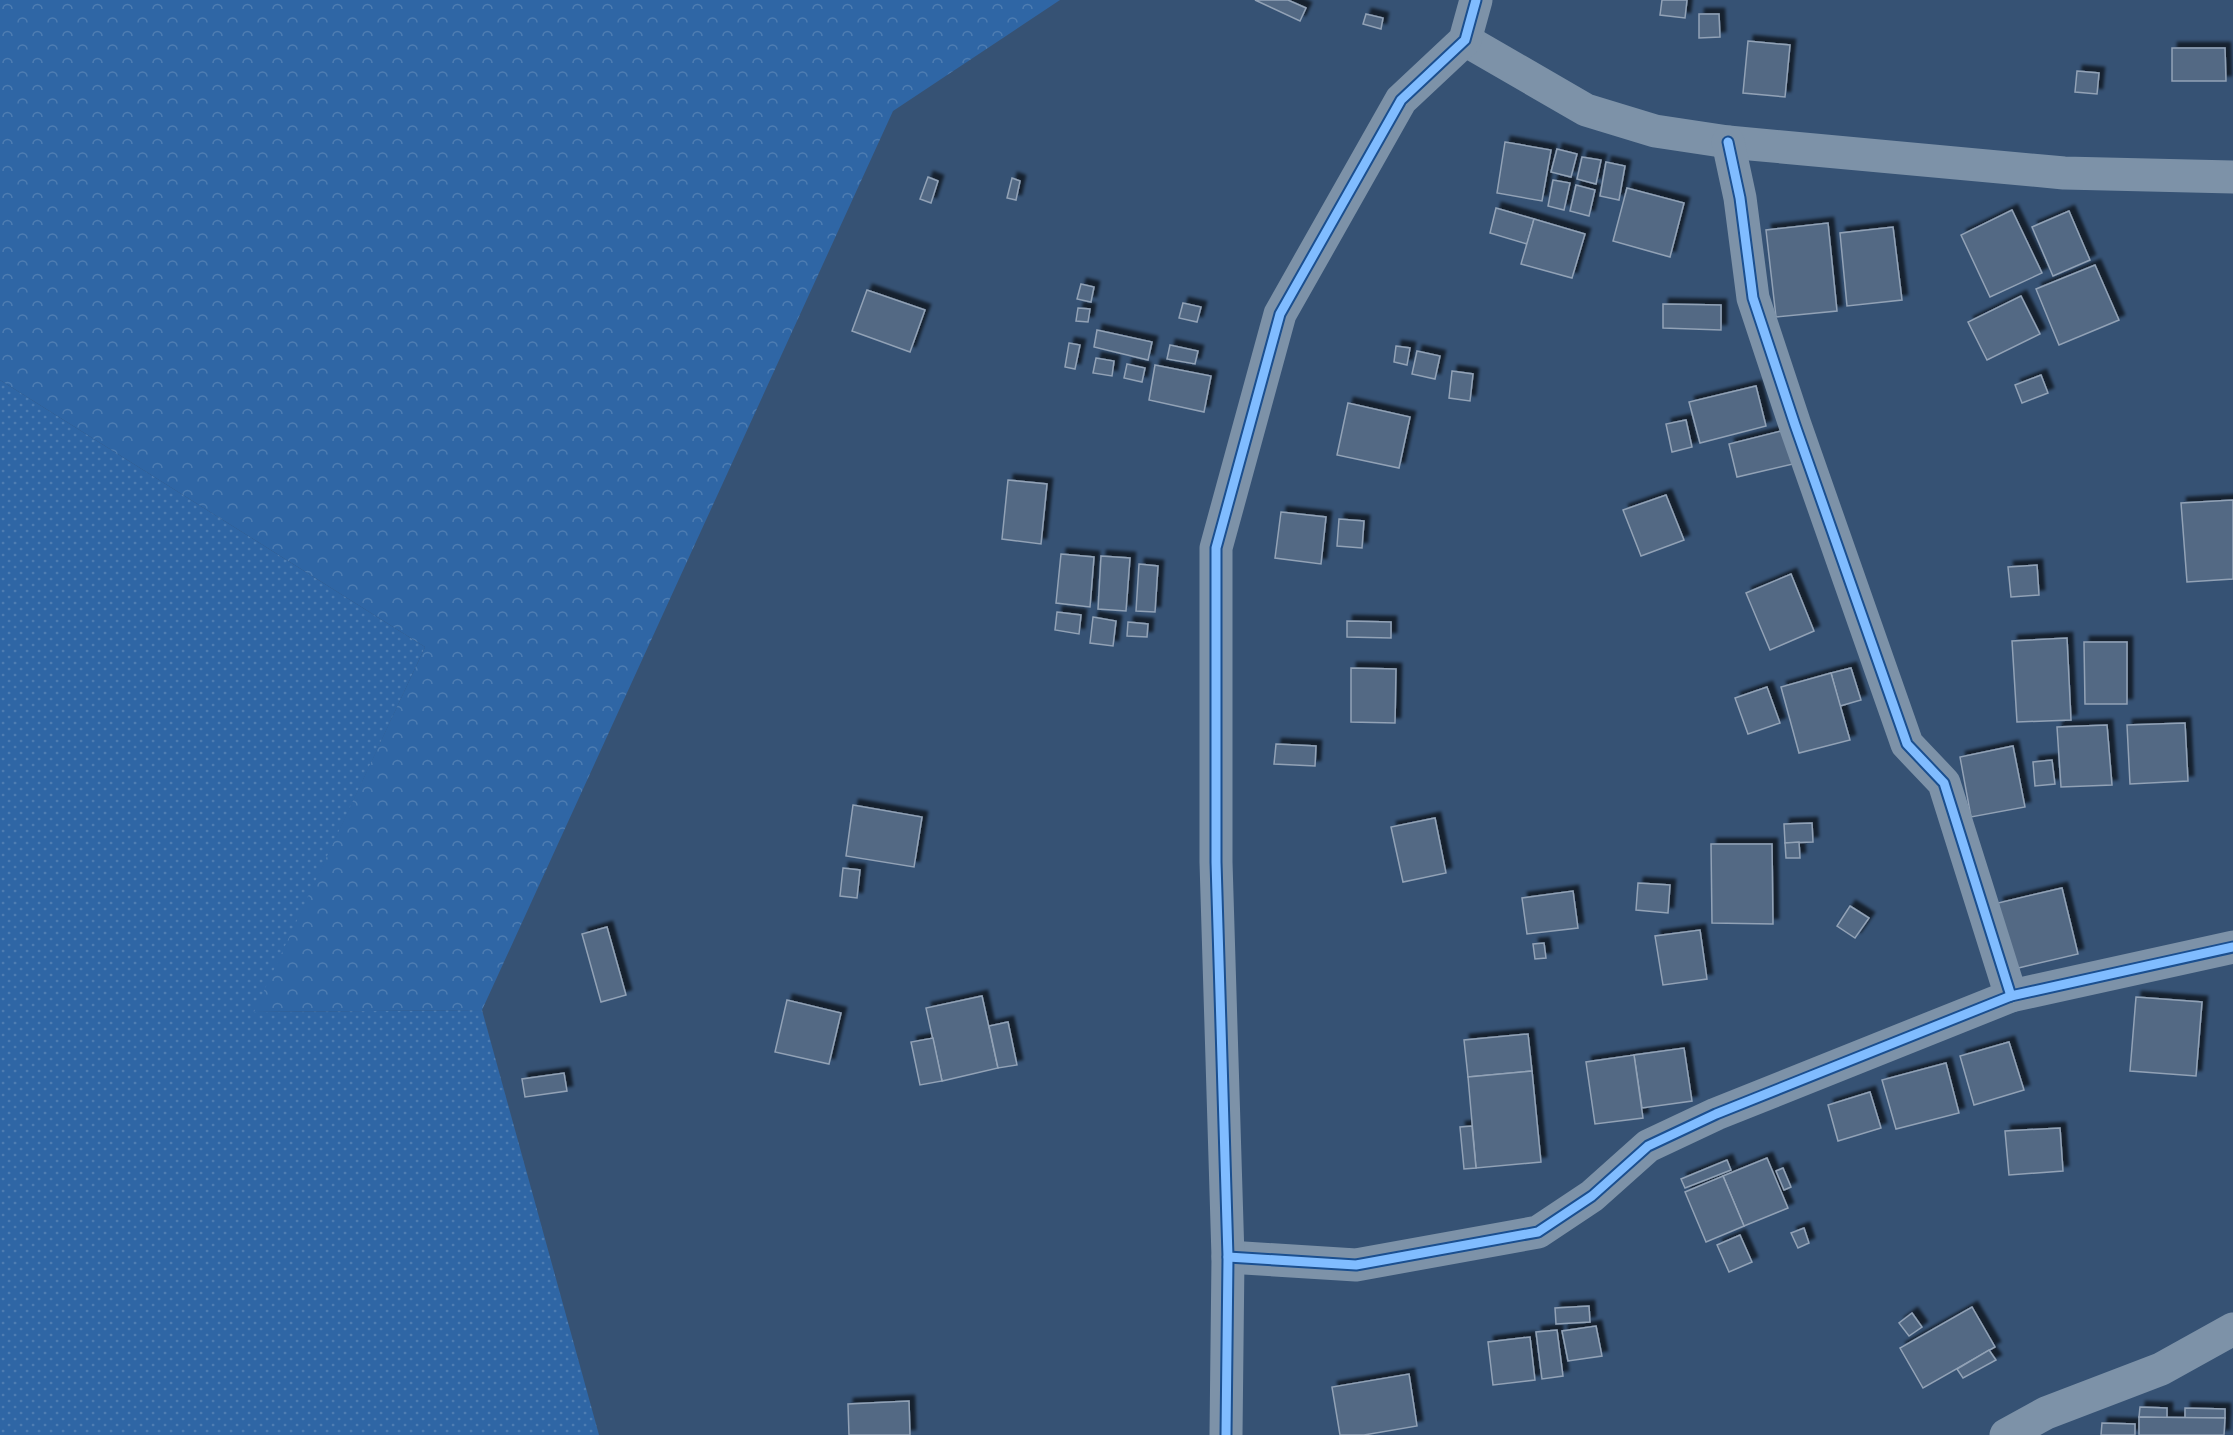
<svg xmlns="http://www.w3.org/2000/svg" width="2233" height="1435" viewBox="0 0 2233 1435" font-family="'DejaVu Sans',sans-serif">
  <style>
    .grass { fill: url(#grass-dots) }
    .forest { fill: url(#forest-crowns) }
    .building { fill: #526984; stroke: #92a2b6; stroke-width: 1.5; filter: url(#shadow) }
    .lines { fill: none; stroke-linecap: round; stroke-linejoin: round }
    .minor { stroke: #7d92a8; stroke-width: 33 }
    .cycleway-casing { stroke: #1b4f8f; stroke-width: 13 }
    .cycleway { stroke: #80bcff; stroke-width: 9 }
  </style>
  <defs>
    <pattern id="grass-dots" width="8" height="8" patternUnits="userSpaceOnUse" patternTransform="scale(1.5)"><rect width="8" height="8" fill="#2f66a5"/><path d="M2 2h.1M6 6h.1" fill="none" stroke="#4e7db2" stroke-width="1.8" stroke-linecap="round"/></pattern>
    <pattern id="forest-crowns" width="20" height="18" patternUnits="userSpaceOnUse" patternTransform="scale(1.5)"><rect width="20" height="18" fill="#2f66a5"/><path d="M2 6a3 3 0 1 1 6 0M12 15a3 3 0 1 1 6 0" fill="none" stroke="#4e7db2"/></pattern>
    <filter id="shadow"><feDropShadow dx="5.5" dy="-5.5" stdDeviation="1.5" flood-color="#0009"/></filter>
  </defs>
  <rect width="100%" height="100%" fill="#365274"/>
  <path class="grass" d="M 0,380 L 425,647 L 255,1012 L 482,1010 L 599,1435 L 0,1435 Z"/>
  <path class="forest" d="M 0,0 L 1060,0 L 893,111 L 482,1010 L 254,1012 L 425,647 L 0,380 Z"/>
  <g class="building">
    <path d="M 1255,0 L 1288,0 L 1306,8 L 1300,21 Z"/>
    <path d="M 1662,0 L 1687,0 L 1685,18 L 1660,15 Z"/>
    <path d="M 1366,14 L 1383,18 L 1381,29 L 1363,24 Z"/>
    <path d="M 1699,14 L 1719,14 L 1720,37 L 1699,38 Z"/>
    <path d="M 1748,41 L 1790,45 L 1785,97 L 1743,93 Z"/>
    <path d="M 2172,48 L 2225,48 L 2226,81 L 2172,81 Z"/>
    <path d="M 2077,71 L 2099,73 L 2097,94 L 2075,92 Z"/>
    <path d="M 1505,142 L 1551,150 L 1542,201 L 1497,193 Z"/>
    <path d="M 1557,149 L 1577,154 L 1571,177 L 1551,172 Z"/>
    <path d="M 1582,157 L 1601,160 L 1596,184 L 1577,179 Z"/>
    <path d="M 1606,162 L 1625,166 L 1619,200 L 1600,196 Z"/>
    <path d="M 928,177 L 938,181 L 931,203 L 920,199 Z"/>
    <path d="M 1012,178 L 1020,181 L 1016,200 L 1007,198 Z"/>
    <path d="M 1553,180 L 1570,183 L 1564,210 L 1548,206 Z"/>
    <path d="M 1576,185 L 1595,190 L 1589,216 L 1570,211 Z"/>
    <path d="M 1627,188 L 1684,203 L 1670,257 L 1613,241 Z"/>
    <path d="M 1496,208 L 1534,219 L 1527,244 L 1490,233 Z"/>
    <path d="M 2012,210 L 2042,273 L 1990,297 L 1961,235 Z"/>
    <path d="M 2069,211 L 2090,260 L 2053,276 L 2032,227 Z"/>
    <path d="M 1534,219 L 1585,234 L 1572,278 L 1521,264 Z"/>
    <path d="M 1828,223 L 1837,311 L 1776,317 L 1766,230 Z"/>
    <path d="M 1893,227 L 1902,300 L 1847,306 L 1840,233 Z"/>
    <path d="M 2095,265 L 2119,320 L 2059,345 L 2036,289 Z"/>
    <path d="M 1081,284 L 1094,287 L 1091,302 L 1077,299 Z"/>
    <path d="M 867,290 L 925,310 L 910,352 L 852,331 Z"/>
    <path d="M 2021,296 L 2040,334 L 1987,360 L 1968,322 Z"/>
    <path d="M 1183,303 L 1201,307 L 1197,322 L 1179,318 Z"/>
    <path d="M 1663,304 L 1721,305 L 1721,330 L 1663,328 Z"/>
    <path d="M 1078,308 L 1090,309 L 1088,322 L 1076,321 Z"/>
    <path d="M 1097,330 L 1152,342 L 1148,360 L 1094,347 Z"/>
    <path d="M 1069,343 L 1080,345 L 1075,369 L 1065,367 Z"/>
    <path d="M 1170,345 L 1198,351 L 1195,364 L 1167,359 Z"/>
    <path d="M 1396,346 L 1410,348 L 1407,365 L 1394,362 Z"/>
    <path d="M 1417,351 L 1440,356 L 1435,379 L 1412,374 Z"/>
    <path d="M 1096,358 L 1114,361 L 1112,376 L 1093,373 Z"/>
    <path d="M 1127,364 L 1145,368 L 1142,382 L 1124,378 Z"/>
    <path d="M 1155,365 L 1211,376 L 1204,412 L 1149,400 Z"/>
    <path d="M 1452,371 L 1473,374 L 1470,401 L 1449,398 Z"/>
    <path d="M 2041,375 L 2048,393 L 2022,403 L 2015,385 Z"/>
    <path d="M 1756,386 L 1766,426 L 1700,443 L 1689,402 Z"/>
    <path d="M 1348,403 L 1410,417 L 1399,468 L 1337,455 Z"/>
    <path d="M 1686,420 L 1692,447 L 1672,452 L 1666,424 Z"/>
    <path d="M 1785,430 L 1793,464 L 1737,477 L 1729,444 Z"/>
    <path d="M 1008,480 L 1047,484 L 1041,544 L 1002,539 Z"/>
    <path d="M 1666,495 L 1684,540 L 1641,556 L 1623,510 Z"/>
    <path d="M 2233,500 L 2233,579 L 2187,582 L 2181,503 Z"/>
    <path d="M 1281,512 L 1326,517 L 1321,564 L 1275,558 Z"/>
    <path d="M 1339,519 L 1364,521 L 1362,548 L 1337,546 Z"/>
    <path d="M 1061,554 L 1094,557 L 1090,607 L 1056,603 Z"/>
    <path d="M 1101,556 L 1130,558 L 1126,611 L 1098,609 Z"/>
    <path d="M 1139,564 L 1158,566 L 1155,612 L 1136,611 Z"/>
    <path d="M 2037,565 L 2039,595 L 2011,597 L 2008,567 Z"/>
    <path d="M 1791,574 L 1814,631 L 1770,650 L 1746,593 Z"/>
    <path d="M 1057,612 L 1081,615 L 1079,634 L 1055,630 Z"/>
    <path d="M 1093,617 L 1116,621 L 1113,646 L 1090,643 Z"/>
    <path d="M 1347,621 L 1391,622 L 1391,638 L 1347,637 Z"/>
    <path d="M 1128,622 L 1148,624 L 1147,637 L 1127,636 Z"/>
    <path d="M 2067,638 L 2071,720 L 2017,722 L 2012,641 Z"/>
    <path d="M 2084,642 L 2127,642 L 2127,704 L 2085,704 Z"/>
    <path d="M 1351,668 L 1396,669 L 1395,723 L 1351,722 Z"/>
    <path d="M 1851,668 L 1861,700 L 1840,706 L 1831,673 Z"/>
    <path d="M 1831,673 L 1850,740 L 1799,753 L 1781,687 Z"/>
    <path d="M 1767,687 L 1780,723 L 1748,734 L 1735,698 Z"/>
    <path d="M 2185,723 L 2188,781 L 2130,784 L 2127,725 Z"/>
    <path d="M 2107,725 L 2112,785 L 2061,787 L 2057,727 Z"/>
    <path d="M 1276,744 L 1316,746 L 1315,766 L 1274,764 Z"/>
    <path d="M 2013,746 L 2025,807 L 1971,817 L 1960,757 Z"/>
    <path d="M 2052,760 L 2055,784 L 2035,786 L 2033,762 Z"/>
    <path d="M 853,805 L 922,817 L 914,867 L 846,856 Z"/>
    <path d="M 1435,818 L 1446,873 L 1403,882 L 1391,827 Z"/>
    <path d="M 1812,823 L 1813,842 L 1785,843 L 1784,824 Z"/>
    <path d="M 1799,842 L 1800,858 L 1786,858 L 1785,843 Z"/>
    <path d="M 1711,844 L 1772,844 L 1773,924 L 1712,923 Z"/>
    <path d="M 843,868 L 860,870 L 857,898 L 840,896 Z"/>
    <path d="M 1638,883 L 1670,885 L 1668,913 L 1636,910 Z"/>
    <path d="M 2062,888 L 2078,954 L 2014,969 L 1998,903 Z"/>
    <path d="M 1573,891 L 1578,928 L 1527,934 L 1522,898 Z"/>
    <path d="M 1850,906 L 1869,918 L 1855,938 L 1837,926 Z"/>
    <path d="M 607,927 L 626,995 L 601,1002 L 582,934 Z"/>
    <path d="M 1700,930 L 1707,979 L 1663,985 L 1655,936 Z"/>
    <path d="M 1544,943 L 1546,958 L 1535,959 L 1533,944 Z"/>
    <path d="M 982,996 L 998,1068 L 942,1081 L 926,1008 Z"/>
    <path d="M 2136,997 L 2202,1002 L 2196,1076 L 2130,1071 Z"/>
    <path d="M 787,1000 L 841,1013 L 829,1064 L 775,1052 Z"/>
    <path d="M 1008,1022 L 1017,1065 L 998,1068 L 989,1026 Z"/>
    <path d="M 1528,1034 L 1532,1071 L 1468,1077 L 1464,1040 Z"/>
    <path d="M 933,1038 L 942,1081 L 920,1085 L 911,1042 Z"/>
    <path d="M 2009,1042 L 2024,1090 L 1974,1105 L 1960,1056 Z"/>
    <path d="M 1684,1048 L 1692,1101 L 1642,1108 L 1634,1055 Z"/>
    <path d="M 1634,1055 L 1643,1118 L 1595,1124 L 1586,1062 Z"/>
    <path d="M 1946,1063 L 1959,1113 L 1896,1129 L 1882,1080 Z"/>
    <path d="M 1532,1071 L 1541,1162 L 1476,1168 L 1468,1077 Z"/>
    <path d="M 564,1073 L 567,1091 L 525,1097 L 522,1079 Z"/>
    <path d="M 1870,1092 L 1881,1128 L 1838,1141 L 1828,1105 Z"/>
    <path d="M 1472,1126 L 1476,1168 L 1464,1169 L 1460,1127 Z"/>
    <path d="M 2060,1128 L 2063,1171 L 2009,1175 L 2005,1131 Z"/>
    <path d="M 1767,1158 L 1788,1208 L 1744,1226 L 1723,1176 Z"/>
    <path d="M 1727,1160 L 1731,1170 L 1685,1188 L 1681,1179 Z"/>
    <path d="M 1783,1168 L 1791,1187 L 1784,1190 L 1776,1171 Z"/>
    <path d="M 1723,1176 L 1744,1226 L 1706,1242 L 1685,1192 Z"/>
    <path d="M 1804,1228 L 1809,1243 L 1798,1248 L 1791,1233 Z"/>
    <path d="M 1740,1235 L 1752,1262 L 1729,1272 L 1717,1245 Z"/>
    <path d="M 1589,1306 L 1590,1322 L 1556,1324 L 1555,1308 Z"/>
    <path d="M 1972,1307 L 1995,1347 L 1923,1388 L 1900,1348 Z"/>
    <path d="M 1912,1313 L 1922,1327 L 1909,1336 L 1899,1323 Z"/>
    <path d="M 1596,1326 L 1602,1356 L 1568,1361 L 1562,1331 Z"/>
    <path d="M 1557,1330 L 1563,1376 L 1542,1379 L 1536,1332 Z"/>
    <path d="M 1530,1337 L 1535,1380 L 1493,1385 L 1488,1342 Z"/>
    <path d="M 1989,1350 L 1996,1360 L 1963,1378 L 1957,1369 Z"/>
    <path d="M 1409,1374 L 1417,1426 L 1364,1435 L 1340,1435 L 1332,1387 Z"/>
    <path d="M 909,1401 L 910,1435 L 849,1435 L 848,1404 Z"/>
    <path d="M 2140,1407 L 2167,1408 L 2167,1418 L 2139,1417 Z"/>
    <path d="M 2185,1408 L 2225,1409 L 2225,1418 L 2185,1418 Z"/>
    <path d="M 2139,1417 L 2225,1418 L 2224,1435 L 2139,1435 Z"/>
    <path d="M 2102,1423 L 2135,1424 L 2135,1435 L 2101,1435 Z"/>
  </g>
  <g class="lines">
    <g class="minor">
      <path d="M 1465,40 L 1586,110 L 1655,131 L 1728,142 L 2064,173 L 2233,177"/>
      <path d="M 1728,142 L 1740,198 L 1753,298 L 1795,425 L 1907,744 L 1944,783 L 2011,996"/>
      <path d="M 1228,1257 L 1356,1265 L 1538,1232 L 1592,1196 L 1648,1146 L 1716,1114 L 2011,996 L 2233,947"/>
      <path d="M 1226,1435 L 1228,1257 L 1216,862 L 1216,548 L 1280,314 L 1401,100 L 1465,40 L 1476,0"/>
      <path d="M 2006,1435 L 2046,1413 L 2161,1369 L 2233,1329"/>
    </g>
    <defs>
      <g id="cycleway">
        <path d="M 1728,142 L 1740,198 L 1753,298 L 1795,425 L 1907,744 L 1944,783 L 2011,996"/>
        <path d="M 1228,1257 L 1356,1265 L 1538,1232 L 1592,1196 L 1648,1146 L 1716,1114 L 2011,996 L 2233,947"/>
        <path d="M 1226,1435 L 1228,1257 L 1216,862 L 1216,548 L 1280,314 L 1401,100 L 1465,40 L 1476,0"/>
      </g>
    </defs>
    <use href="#cycleway" class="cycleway-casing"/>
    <use href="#cycleway" class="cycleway"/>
  </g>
</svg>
